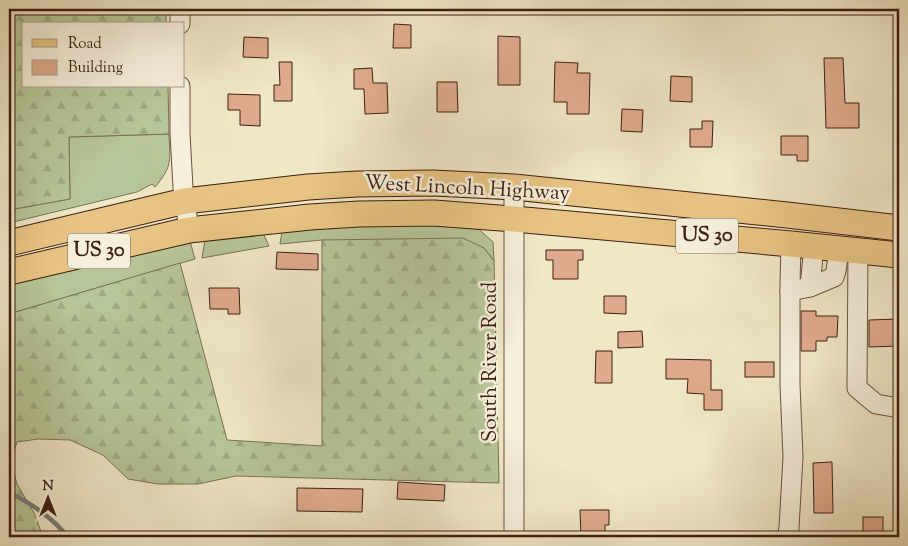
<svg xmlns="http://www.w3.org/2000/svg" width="908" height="546" viewBox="0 0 908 546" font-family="'Sorts Mill Goudy',serif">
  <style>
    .grass { fill: #b7c698; stroke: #7a7254 }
    .forest { fill: url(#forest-firs); stroke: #7a7254 }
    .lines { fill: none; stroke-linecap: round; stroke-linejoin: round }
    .stream { stroke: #777e78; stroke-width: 4.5 }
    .building { fill: #dfab8e; stroke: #3e1f0f }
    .minor-casing { stroke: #6a513d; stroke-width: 21 }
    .major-casing { stroke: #3e1f0f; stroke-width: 27 }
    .minor { stroke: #f5efdb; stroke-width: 19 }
    .major { stroke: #e8c484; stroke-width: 25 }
    .labels { text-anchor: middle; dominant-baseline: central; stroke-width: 5; stroke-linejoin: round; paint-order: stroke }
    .shield { fill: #f5efdb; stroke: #755d4c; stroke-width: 1 }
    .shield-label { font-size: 20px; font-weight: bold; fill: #3e1f0f }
    .street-label { font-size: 21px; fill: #3e1f0f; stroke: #f5efdb }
  </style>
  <defs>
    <pattern id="forest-firs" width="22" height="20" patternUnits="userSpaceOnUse" patternTransform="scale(1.25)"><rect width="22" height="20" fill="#b7c698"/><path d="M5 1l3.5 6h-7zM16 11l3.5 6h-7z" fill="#9eaa82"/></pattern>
  </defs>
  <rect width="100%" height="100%" fill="#f0e7c7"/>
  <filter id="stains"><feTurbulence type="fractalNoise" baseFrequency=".004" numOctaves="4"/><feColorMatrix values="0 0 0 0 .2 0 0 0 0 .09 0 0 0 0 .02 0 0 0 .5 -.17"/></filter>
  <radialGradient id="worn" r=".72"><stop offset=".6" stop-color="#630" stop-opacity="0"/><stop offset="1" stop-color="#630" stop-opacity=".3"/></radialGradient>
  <g class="grass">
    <path d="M 169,134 C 170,160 173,166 155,187 L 152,184 L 137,192 L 9,223 L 9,210 L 70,199 L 69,137 Z"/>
    <path d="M 347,222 L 474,225 L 493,242 L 494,261 L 484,248 L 322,240 L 280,244 L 282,231 Z"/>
    <path d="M 262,231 L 269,246 L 202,258 L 205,240 Z"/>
    <path d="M 190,241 L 195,259 L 9,314 L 9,281 Z"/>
  </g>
  <g class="forest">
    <path d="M 9,9 L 166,9 L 166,24 L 24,24 L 24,86 L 168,86 L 169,134 L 69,137 L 70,199 L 9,210 Z"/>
    <path d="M 463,238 L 484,248 L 494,261 L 499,483 L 236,476 L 198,484 L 158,484 L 128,479 L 103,455 L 70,440 L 38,439 L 17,442 L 11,462 L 17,484 L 34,513 L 43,537 L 9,537 L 9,314 L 180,263 L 227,440 L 322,446 L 322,240 Z"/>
  </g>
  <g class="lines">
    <path class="stream" d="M 9,493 C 27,500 57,521 67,537"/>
  </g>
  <g class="building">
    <path d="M 394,24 L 411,25 L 411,48 L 393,48 Z"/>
    <path d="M 498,36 L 520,37 L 520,85 L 498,85 Z"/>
    <path d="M 244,37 L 268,38 L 268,58 L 243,57 Z"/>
    <path d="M 824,58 L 843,58 L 845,103 L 859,103 L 859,128 L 826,128 Z"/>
    <path d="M 279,62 L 292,62 L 292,101 L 274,101 L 274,85 L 280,85 Z"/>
    <path d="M 555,62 L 578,63 L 577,73 L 590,73 L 589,114 L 567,114 L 567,102 L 554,102 Z"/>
    <path d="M 372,68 L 373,83 L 387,83 L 388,113 L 365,114 L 364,89 L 354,89 L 354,69 Z"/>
    <path d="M 671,76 L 692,77 L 692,102 L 670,101 Z"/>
    <path d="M 437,82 L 457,82 L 458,112 L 437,112 Z"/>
    <path d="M 228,94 L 260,95 L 260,126 L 240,125 L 240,110 L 228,110 Z"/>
    <path d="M 622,109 L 643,110 L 642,132 L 621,131 Z"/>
    <path d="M 702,121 L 713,121 L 712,147 L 690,147 L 690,129 L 702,129 Z"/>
    <path d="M 781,136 L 808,136 L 808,161 L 797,161 L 797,155 L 781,155 Z"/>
    <path d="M 546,250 L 583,250 L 583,260 L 578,260 L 578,279 L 553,279 L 553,260 L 546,260 Z"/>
    <path d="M 277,252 L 318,254 L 318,270 L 276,269 Z"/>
    <path d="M 209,288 L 239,288 L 240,314 L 228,314 L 228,309 L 210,309 Z"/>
    <path d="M 604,296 L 626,296 L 626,314 L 604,313 Z"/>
    <path d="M 801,311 L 816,311 L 816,316 L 838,316 L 837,337 L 827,337 L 827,341 L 816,341 L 816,351 L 801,351 Z"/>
    <path d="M 899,319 L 899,346 L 869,347 L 869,320 Z"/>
    <path d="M 642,331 L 643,347 L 618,348 L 618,332 Z"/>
    <path d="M 596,351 L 612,351 L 612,383 L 595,383 Z"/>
    <path d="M 666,359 L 711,360 L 711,390 L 722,390 L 722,410 L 704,410 L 704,394 L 687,393 L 688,379 L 666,379 Z"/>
    <rect x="745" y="362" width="29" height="15"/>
    <path d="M 832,462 L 833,513 L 814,513 L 813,463 Z"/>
    <path d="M 398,482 L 445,485 L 444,501 L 397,499 Z"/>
    <path d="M 297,488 L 363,489 L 362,512 L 297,511 Z"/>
    <path d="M 580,510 L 609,510 L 609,525 L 605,525 L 605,537 L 581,537 Z"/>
    <rect x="863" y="517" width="20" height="20"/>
  </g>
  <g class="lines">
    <defs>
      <g id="minor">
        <path d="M 180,24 L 180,9"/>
        <path d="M 180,86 L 180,133 L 183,188 L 189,230"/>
        <path d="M 858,251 L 857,388 L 876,404 L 899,408"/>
        <path d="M 810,287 L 814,246"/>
        <path d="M 790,291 L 810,287 L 834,277 L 836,271 L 839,249"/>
        <path d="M 514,537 L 514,187"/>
        <path d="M 787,537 L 789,528 L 793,457 L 790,385 L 790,285 L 791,244"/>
      </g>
      <g id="major">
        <path d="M 9,243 L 185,201 L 308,187 L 357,184 L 433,183 L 514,187 L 787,215 L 899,228"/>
        <path d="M 9,272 L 189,230 L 310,217 L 359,214 L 434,213 L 514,219 L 791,244 L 899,255"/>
      </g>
    </defs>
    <use href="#minor" class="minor-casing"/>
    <use href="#major" class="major-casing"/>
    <use href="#minor" class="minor"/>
    <use href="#major" class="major"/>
  </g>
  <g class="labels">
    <g class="shield">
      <rect x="676" y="218.5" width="62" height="35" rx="4"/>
      <rect x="68" y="233.5" width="62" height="35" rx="4"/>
    </g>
    <g class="shield-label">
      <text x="707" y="236">US 30</text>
      <text x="99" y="251">US 30</text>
    </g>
    <g class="street-label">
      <text transform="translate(467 189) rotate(3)">West Lincoln Highway</text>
      <text transform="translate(491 362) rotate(-90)">South River Road</text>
    </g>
  </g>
  <rect width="908" height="546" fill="none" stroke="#f0e7c7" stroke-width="30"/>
  <rect x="10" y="10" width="888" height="526" fill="none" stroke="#3e1f0f" stroke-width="2.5"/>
  <rect x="15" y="15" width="878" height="516" fill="none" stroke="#3e1f0f"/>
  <rect x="22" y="22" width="162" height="65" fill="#f5efdb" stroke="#ac9c89"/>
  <rect x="32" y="39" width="25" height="8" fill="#e8c484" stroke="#ac9c89"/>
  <text x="68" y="48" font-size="15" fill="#3e1f0f">Road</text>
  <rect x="32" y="60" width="25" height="15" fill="#dfab8e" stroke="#ac9c89"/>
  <text x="68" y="72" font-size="15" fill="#3e1f0f">Building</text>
  <g transform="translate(48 498)" stroke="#f5efdb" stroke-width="4" paint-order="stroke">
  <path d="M0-4L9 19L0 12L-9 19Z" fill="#3e1f0f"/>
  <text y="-8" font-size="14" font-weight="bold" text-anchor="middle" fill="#3e1f0f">N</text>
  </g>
  <rect width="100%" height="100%" filter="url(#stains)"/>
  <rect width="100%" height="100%" fill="url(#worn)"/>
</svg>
